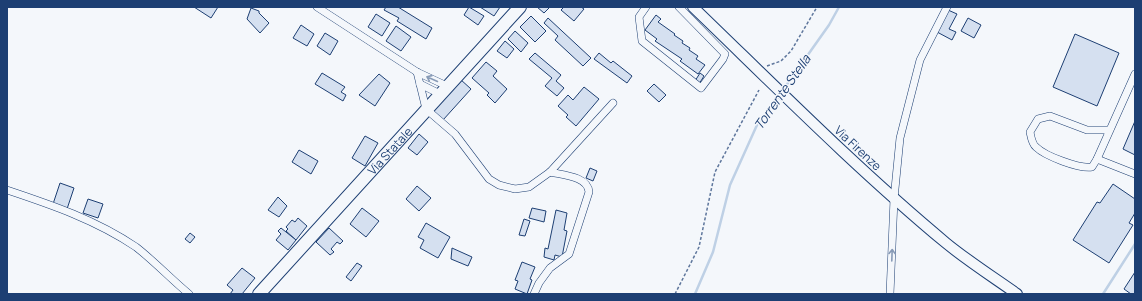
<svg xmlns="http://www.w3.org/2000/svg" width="1142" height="301" viewBox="0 0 1142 301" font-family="Manrope,sans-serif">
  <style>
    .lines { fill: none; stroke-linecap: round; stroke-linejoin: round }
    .stream { stroke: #bed0e5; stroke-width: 2.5 }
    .building { fill: #d5e0f0; stroke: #1d3f73 }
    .street-casing { stroke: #1d3f73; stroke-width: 8 }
    .secondary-casing { stroke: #1d3f73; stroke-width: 12 }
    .primary-casing { stroke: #1d3f73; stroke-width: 14 }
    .path { stroke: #5e769c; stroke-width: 1.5; stroke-dasharray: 3 2; stroke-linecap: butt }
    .street { stroke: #f4f7fb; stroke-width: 7 }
    .secondary { stroke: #f4f7fb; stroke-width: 10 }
    .primary { stroke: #f4f7fb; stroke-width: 12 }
    .oneway { stroke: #889bb7 }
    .labels { text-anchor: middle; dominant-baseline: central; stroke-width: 3; stroke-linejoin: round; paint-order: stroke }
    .street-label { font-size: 12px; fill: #1d3f73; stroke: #f4f7fb }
    .water-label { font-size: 13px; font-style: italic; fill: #1d3f73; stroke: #f4f7fb }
  </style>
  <rect width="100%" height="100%" fill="#f4f7fb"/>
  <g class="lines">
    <g class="stream">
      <path d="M 783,90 L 829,25 L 839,7"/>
      <path d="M 695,294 L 713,252 L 730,185 L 757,125 L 780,94"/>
      <path d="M 1103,294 L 1135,244"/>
    </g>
  </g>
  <g class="building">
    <path d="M 194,7 L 218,7 L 211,18 Z"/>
    <path d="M 386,7 L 398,7 L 432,28 L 426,39 L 397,21 L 399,18 L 384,10 Z"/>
    <path d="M 469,7 L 484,16 L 478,25 L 464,15 Z"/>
    <path d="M 480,7 L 500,7 L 494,16 Z"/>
    <path d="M 537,7 L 550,7 L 544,13 Z"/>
    <path d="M 564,7 L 581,7 L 584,9 L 574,21 L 561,10 Z"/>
    <path d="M 251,8 L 259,11 L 259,13 L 269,23 L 260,33 L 247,19 Z"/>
    <path d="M 948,10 L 957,14 L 949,29 L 956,32 L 952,40 L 937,32 Z"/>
    <path d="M 376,14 L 390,23 L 382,36 L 368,27 Z"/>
    <path d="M 656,15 L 661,19 L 658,22 L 675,34 L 674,35 L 683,41 L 682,43 L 690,48 L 689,50 L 698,56 L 696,59 L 705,65 L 698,74 L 680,61 L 682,59 L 655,41 L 657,39 L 645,30 Z"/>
    <path d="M 531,16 L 546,31 L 535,42 L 520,27 Z"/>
    <path d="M 548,18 L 591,58 L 583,66 L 555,40 L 558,36 L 544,23 Z"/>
    <path d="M 968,18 L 981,25 L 974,38 L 961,31 Z"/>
    <path d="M 301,25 L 314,34 L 307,46 L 293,38 Z"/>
    <path d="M 396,26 L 411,37 L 401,51 L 386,41 Z"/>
    <path d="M 515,31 L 528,43 L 521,52 L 508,39 Z"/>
    <path d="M 325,33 L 338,41 L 330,55 L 317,46 Z"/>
    <path d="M 1075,34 L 1119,53 L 1097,106 L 1053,87 Z"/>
    <path d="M 505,41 L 514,49 L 507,58 L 497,51 Z"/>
    <path d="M 535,53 L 561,75 L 556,81 L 564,88 L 557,96 L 545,86 L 552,78 L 529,59 Z"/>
    <path d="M 599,53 L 611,63 L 613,61 L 632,76 L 627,83 L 594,59 Z"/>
    <path d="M 486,62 L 497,71 L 493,76 L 507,89 L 495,103 L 487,95 L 489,93 L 472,78 Z"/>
    <path d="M 322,73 L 345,87 L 341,92 L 346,95 L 343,101 L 315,84 Z"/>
    <path d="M 700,73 L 704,76 L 699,84 L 695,81 Z"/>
    <path d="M 379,74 L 390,83 L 375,106 L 359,95 Z"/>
    <path d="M 460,79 L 471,89 L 443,120 L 432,110 Z"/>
    <path d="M 654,84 L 666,95 L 659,102 L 647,91 Z"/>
    <path d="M 584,87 L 599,99 L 576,126 L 566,117 L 568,115 L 558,106 L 568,95 L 573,100 Z"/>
    <path d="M 1135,121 L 1135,155 L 1123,149 Z"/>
    <path d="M 419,134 L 428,142 L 417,155 L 408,148 Z"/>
    <path d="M 365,136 L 378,143 L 365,166 L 352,158 Z"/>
    <path d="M 299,150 L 318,161 L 311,174 L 292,162 Z"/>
    <path d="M 590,168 L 597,171 L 593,181 L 586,178 Z"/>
    <path d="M 60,183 L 74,188 L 67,209 L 53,204 Z"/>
    <path d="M 1113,184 L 1135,199 L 1135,213 L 1129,223 L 1133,225 L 1109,263 L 1073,240 L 1097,202 L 1100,203 Z"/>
    <path d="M 417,186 L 431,198 L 419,211 L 406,199 Z"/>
    <path d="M 278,197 L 287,206 L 279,217 L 268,210 Z"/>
    <path d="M 88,199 L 103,204 L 98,218 L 83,213 Z"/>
    <path d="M 362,208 L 379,221 L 366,237 L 350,224 Z"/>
    <path d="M 532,208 L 546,211 L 544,222 L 529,218 Z"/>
    <path d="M 556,210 L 567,213 L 564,230 L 567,231 L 562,257 L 555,255 L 554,260 L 544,257 L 545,248 L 548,249 Z"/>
    <path d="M 298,218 L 307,226 L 296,240 L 286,231 L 288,229 L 286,227 L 292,220 L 295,222 Z"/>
    <path d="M 524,219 L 530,221 L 525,236 L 519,235 Z"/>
    <path d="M 426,223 L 450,237 L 438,258 L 420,248 L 424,240 L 418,237 Z"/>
    <path d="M 281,228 L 296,240 L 288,250 L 276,240 L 281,234 L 278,231 Z"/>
    <path d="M 329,228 L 343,241 L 340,244 L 337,242 L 331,249 L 334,252 L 330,255 L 316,242 Z"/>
    <path d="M 190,233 L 195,237 L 190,243 L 185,239 Z"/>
    <path d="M 452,248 L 472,257 L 468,266 L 451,259 Z"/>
    <path d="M 522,262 L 535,267 L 530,279 L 532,280 L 527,294 L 515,289 L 518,281 L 515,280 Z"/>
    <path d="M 357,263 L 362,266 L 351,281 L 346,277 Z"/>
    <path d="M 242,268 L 255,278 L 242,294 L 230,294 L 233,290 L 227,285 Z"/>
    <path d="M 1135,272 L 1135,294 L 1131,294 L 1124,289 Z"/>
  </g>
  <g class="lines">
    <defs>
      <g id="street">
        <path d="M 317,7 L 417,72 L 447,86"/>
        <path d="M 646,7 L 639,17 L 642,41 L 701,88 L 723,59 L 725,54 L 679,7"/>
        <path d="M 417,72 L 426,109 L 455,134 L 489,179 L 499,185 L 515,189 L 529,187 L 550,172 L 613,103"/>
        <path d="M 420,84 L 440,94"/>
        <path d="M 1110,130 L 1087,130 L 1050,116 L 1038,119 L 1030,132 C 1031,137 1032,144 1036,147 C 1045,156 1079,169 1092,167 L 1097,159 L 1135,74"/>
        <path d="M 1097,159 L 1135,174"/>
        <path d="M 7,190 C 52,205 96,220 136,247 C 154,261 171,279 189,294"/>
        <path d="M 534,294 L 539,283 L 550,268 L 569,254 L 589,192 C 588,176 562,175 550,172"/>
        <path d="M 890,294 L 894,199 L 900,138 L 920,60 L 947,7"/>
      </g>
      <path id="secondary" d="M 693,7 C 776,87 857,169 946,243 C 968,261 993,277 1017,294"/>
      <g id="primary">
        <path id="s1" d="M 259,294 L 520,7"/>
      </g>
    </defs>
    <use href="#street" class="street-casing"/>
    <use href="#secondary" class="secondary-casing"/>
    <use href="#primary" class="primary-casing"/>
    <g class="path">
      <path d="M 767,66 L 781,61 L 791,51 L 817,7"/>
      <path d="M 675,294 L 699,247 L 715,172 L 759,90"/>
    </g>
    <use href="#street" class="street"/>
    <use href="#secondary" class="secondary"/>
    <use href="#primary" class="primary"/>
  </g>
  <defs><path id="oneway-shaft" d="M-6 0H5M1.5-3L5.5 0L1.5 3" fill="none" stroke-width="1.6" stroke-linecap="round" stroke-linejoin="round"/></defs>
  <g class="oneway">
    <use href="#oneway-shaft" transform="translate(432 79) rotate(-156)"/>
    <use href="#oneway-shaft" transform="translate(892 255) rotate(-88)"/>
  </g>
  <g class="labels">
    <g class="street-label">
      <text transform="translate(858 148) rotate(43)">Via Firenze</text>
      <text stroke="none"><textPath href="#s1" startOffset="194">Via Statale</textPath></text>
    </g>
    <g class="water-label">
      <text transform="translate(782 92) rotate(-55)">Torrente Stella</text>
    </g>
  </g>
  <rect width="1142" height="301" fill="none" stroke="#1d3f73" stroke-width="16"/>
</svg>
